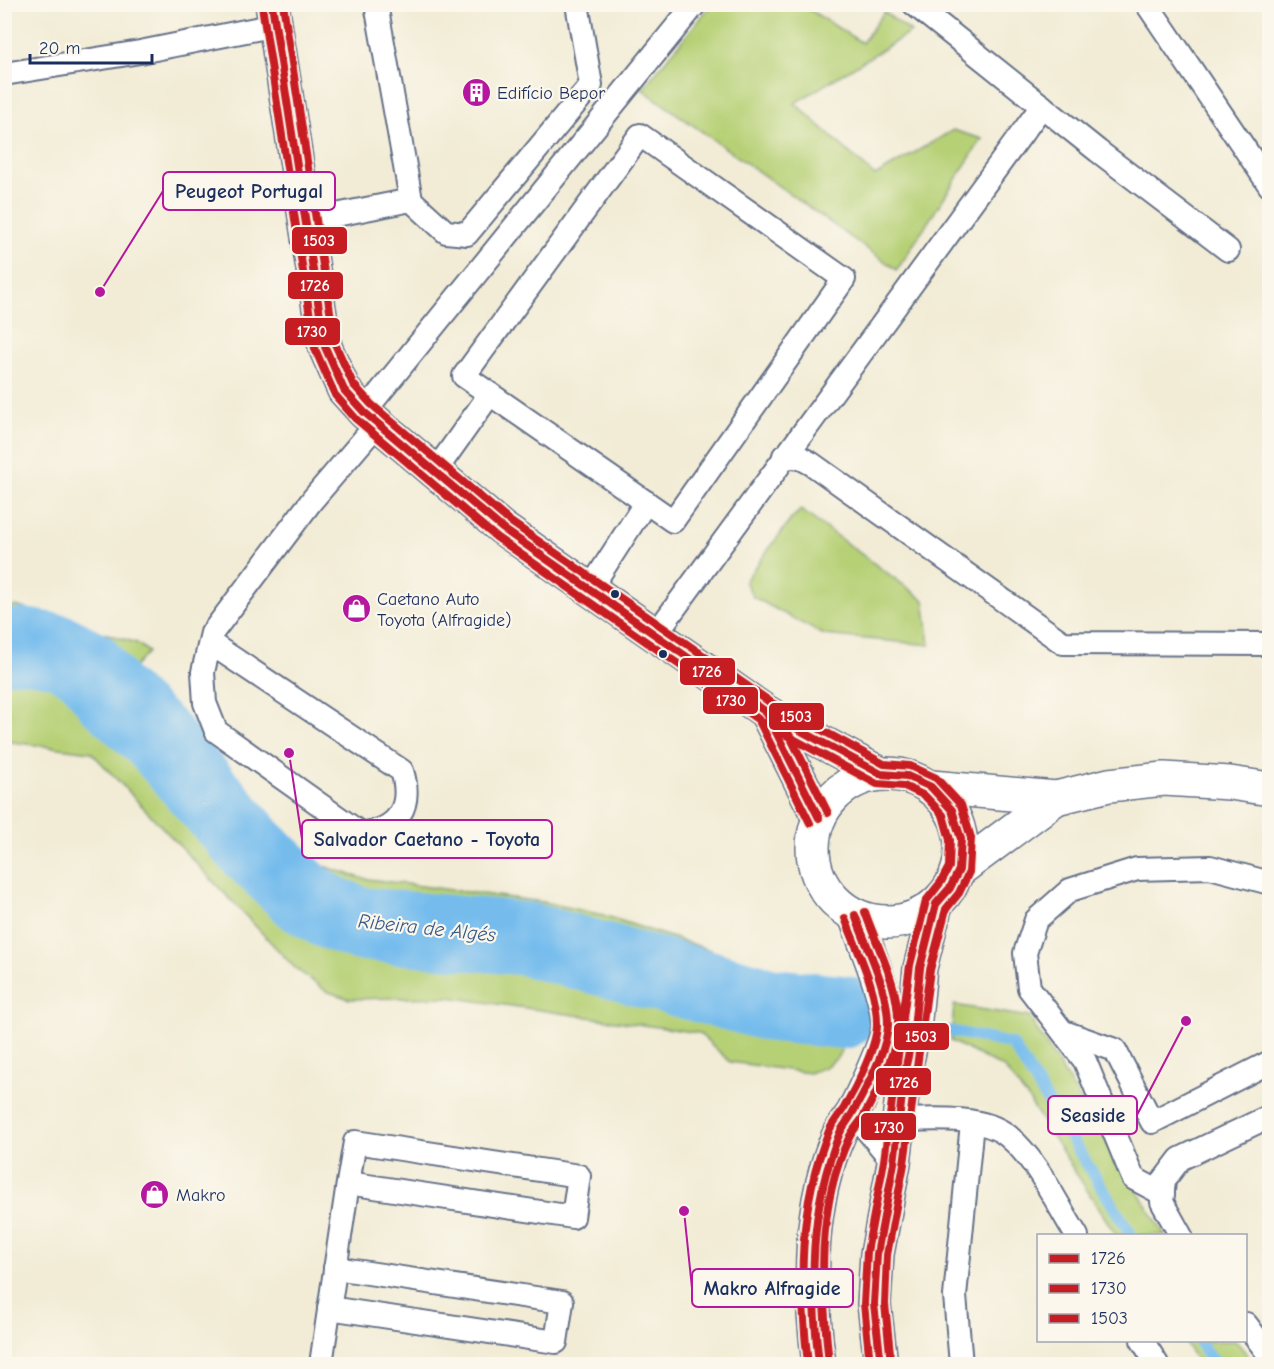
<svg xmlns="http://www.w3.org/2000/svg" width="1274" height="1369" viewBox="0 0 1274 1369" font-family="'Comic Neue',sans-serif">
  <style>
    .green { fill: #b6d075; stroke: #68806a; stroke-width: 1.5 }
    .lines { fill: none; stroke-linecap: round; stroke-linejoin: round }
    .stream { stroke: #75bced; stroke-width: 12 }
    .river { stroke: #75bced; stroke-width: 74 }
    .service-casing { stroke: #667188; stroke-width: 26 }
    .tertiary-casing { stroke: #667188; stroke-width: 36 }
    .service { stroke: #fff; stroke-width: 22 }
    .tertiary { stroke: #fff; stroke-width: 33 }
    .bus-1-casing { stroke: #fbf7ec; stroke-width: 12 }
    .bus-2-casing { stroke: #fbf7ec; stroke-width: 12 }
    .bus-3-casing { stroke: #fbf7ec; stroke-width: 12 }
    .bus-1 { stroke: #c61d23; stroke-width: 8 }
    .bus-2 { stroke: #c61d23; stroke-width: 8 }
    .bus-3 { stroke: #c61d23; stroke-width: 8 }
    .bus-dot { fill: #1b2f5e; stroke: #fbf7ec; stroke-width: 2 }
    .labels { text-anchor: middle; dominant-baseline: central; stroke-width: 4.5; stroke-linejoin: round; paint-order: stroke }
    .poi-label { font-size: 18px; fill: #1b2f5e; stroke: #fbf7ec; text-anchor: start }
    .water-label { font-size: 20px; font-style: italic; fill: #365989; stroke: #fbf7ec }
    .leader { fill: none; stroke: #b5179e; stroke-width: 2 }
    .callout-dot { fill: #b5179e; stroke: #fbf7ec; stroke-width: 2 }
    .callout { fill: #fbf7ec; stroke: #b5179e; stroke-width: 2 }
    .callout-label { font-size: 20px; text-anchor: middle; font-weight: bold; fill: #1b2f5e }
    .line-badge { stroke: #fbf7ec; stroke-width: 2 }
    .badge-label { font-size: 16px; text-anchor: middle; font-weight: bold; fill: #fff }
  </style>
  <rect width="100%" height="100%" fill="#fbf7ec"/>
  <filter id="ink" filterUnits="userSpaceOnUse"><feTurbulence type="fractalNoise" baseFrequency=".0167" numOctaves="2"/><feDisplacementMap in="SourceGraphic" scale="12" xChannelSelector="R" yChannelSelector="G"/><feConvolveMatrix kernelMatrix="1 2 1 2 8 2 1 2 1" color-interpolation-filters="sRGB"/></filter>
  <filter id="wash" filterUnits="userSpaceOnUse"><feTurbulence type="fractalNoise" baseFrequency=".008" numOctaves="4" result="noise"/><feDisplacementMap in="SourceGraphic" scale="24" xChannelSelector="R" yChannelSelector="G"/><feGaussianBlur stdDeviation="1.35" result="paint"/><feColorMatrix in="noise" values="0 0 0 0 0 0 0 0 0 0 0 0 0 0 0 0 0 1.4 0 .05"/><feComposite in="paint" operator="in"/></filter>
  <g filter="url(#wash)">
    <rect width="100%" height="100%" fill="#f2ecd6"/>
    <g class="green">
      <path d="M 712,4 L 802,5 L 862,43 L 884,12 L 911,32 L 795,103 L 875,176 L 953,130 L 982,139 L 897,270 L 642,89 Z"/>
      <path d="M 801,510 L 924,600 L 930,645 L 824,635 L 753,597 L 745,581 L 792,518 Z"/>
      <path d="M 16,606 L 137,643 L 148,652 L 130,672 L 139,684 L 192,732 L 286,843 L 314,863 L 361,878 L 543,902 L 603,915 L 848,995 L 849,1037 L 837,1058 L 825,1067 L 809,1073 L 730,1062 L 699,1033 L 449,997 L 349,999 L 326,991 L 295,968 L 91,752 L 5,741 L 5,609 Z"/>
      <path d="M 954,1005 L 1029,1017 L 1165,1235 L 1116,1235 L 1027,1097 L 1004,1068 L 951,1041 Z"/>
      <path d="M 1184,1341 L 1236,1341 L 1255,1364 L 1199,1364 Z"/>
    </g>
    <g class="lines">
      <g class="stream">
        <path d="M 951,1031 L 1012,1044 L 1132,1236"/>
        <path d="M 1198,1340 L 1209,1357 L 1218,1364"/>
      </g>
      <path class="river" d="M 4,647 L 23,645 L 59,651 L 88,666 L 110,695 L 156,737 L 253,849 L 305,898 L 329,912 L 361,924 L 528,939 L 772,1005 L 842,1012"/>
    </g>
  </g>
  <g filter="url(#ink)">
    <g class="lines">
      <defs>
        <g id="service">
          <path d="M 914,4 L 1098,151 L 1228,250"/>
          <path d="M 1147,4 L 1270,186"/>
          <path d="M 4,74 L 140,52 L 276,25"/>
          <path d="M 640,135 L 844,279 L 673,521 L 464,376 Z"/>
          <path d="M 411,200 L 446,232 L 467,234 L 591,85 L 577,4"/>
          <path d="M 306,221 L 411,200 L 376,4"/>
          <path d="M 364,412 L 695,4"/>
          <path d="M 784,456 L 801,458 L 812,464 L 1063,643 L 1270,644"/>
          <path d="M 434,473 L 490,394"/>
          <path d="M 590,589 L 646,502"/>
          <path d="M 655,635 L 1042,106"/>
          <path d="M 210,643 L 402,771 C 413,806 398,832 360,833 L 216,731 L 205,703 L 203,672 L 212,633 L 313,499 L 377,424"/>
          <path d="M 1064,1032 L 1115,1050 L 1152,1122 L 1270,1062"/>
          <path d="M 853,1113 L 894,1163"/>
          <path d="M 900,1120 C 931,1119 983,1115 1008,1136 C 1038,1161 1056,1203 1077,1236"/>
          <path d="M 1163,1194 L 1133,1178 L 1085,1061 L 1029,988 L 1025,953 L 1036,920 L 1070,890 L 1137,869 L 1210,867 L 1270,883"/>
          <path d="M 1181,1236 L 1162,1202 L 1164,1180 L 1180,1159 L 1270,1116"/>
          <path d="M 329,1308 L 556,1342 L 562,1302 L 335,1268"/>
          <path d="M 1246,1324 L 1270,1356"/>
          <path d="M 1142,1340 L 1157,1364"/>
          <path d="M 321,1364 L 348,1183 L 573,1217 L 579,1176 L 355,1142 L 348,1183"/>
          <path d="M 961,1364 L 955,1296 L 972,1123"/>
        </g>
        <g id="tertiary">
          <path d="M 272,4 L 325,347 L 344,390 L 364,412 L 502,528 L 766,712 L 881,774"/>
          <path d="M 766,712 L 819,818"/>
          <circle cx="887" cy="848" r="74"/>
          <path d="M 931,787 L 1056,798 L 1109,785 L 1164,779 L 1230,783 L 1270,789"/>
          <path d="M 959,870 L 1056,798"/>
          <path d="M 819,1364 C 809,1287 807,1205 840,1132 C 844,1125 849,1119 853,1113 C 861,1097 889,1040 888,1024 C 887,994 865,945 855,915"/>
          <path d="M 881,1364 L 874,1304 L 877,1254 L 894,1163 L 905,1070 L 914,1029 L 920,968 L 936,904"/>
        </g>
      </defs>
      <use href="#service" class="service-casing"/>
      <use href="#tertiary" class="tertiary-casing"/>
      <use href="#service" class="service"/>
      <use href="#tertiary" class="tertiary"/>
      <defs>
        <g id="bus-1">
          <path d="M 272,4 L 325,347 L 344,390 L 364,412 L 502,528 L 766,712 L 881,774 L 907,776 L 931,787 L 952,810 L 961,839 L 959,870 L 950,888 L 936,904 L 920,968 L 914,1029 L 905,1070 L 894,1163 L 877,1254 L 874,1304 L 881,1364"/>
          <path d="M 755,704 L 766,712 L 819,818"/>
          <path d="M 819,1364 C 810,1286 809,1209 839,1135 C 842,1127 849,1120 853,1112 C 865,1091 888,1048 888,1024 C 888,987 867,949 855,915"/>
        </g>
        <g id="bus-2">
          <path d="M 262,6 L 315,349 L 335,395 L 356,419 L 496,537 L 760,721 L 877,784 L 904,786 L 925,796 L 943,815 L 950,840 L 949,867 L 941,882 L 926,901 L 910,965 L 884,1161 L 867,1252 L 864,1304 L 870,1364"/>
          <path d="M 749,712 L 758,719 L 810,823"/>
          <path d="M 829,1363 C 821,1289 816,1207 849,1138 C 852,1131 858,1125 862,1119 C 875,1096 898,1051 898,1025 C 900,987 877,947 865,912"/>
        </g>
        <g id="bus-3">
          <path d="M 283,4 L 335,344 L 353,384 L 371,404 L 508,520 L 772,703 L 884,764 L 910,766 L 936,778 L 961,805 L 971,838 L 969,872 L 959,893 L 946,909 L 930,970 L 904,1164 L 887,1255 L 885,1304 L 891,1363"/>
          <path d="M 761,696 L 775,706 L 828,813"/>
          <path d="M 808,1364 C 799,1285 798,1206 829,1131 C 833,1122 839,1116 844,1108 C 855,1089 878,1045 877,1023 C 877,988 857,951 845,918"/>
        </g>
      </defs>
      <use href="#bus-1" class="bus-1-casing"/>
      <use href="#bus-2" class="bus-2-casing"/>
      <use href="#bus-3" class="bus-3-casing"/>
      <use href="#bus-1" class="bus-1"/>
      <use href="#bus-2" class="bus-2"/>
      <use href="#bus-3" class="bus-3"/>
    </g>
  </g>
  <defs>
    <symbol id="building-disc" viewBox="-11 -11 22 22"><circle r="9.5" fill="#b5179e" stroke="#fbf7ec"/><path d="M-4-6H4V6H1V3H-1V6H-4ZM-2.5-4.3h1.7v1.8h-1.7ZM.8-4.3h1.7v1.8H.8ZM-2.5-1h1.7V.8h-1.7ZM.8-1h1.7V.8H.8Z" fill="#fff"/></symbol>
    <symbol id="shop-disc" viewBox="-11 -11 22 22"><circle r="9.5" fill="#b5179e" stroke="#fbf7ec"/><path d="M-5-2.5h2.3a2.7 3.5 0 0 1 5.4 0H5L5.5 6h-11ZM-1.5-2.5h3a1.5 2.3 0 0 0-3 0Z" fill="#fff"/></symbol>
  </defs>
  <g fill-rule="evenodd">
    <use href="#building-disc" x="460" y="76" width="33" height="33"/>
    <use href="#shop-disc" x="340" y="592" width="33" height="33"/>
    <use href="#shop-disc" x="138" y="1178" width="33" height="33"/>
  </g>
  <g class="bus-dot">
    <circle cx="615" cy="594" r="5"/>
    <circle cx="663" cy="654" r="5"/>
  </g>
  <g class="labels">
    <g class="poi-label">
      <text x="497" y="93">Edifício Bepor</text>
      <text x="377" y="599">Caetano Auto<tspan x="377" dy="21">Toyota (Alfragide)</tspan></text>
      <text x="176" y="1195">Makro</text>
    </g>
    <g class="water-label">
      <text transform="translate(427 928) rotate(6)">Ribeira de Algés</text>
    </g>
  </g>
  <path class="leader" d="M100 292L163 191M289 753L302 839M1186 1021L1137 1115M684 1211L692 1288"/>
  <g class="callout-dot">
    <circle cx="100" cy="292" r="6"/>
    <circle cx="289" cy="753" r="6"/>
    <circle cx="1186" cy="1021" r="6"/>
    <circle cx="684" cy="1211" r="6"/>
  </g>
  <g class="callout">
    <rect x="163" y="172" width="172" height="38" rx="6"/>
    <rect x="302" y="820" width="250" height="38" rx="6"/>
    <rect x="1048" y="1096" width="89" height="38" rx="6"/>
    <rect x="692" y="1269" width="161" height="38" rx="6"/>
  </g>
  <g class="callout-label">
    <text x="249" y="198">Peugeot Portugal</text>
    <text x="427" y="846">Salvador Caetano - Toyota</text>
    <text x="1093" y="1122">Seaside</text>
    <text x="772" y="1295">Makro Alfragide</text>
  </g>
  <g class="line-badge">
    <rect x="291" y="226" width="57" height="29" rx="6" fill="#c61d23"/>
    <rect x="287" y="271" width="57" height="29" rx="6" fill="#c61d23"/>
    <rect x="284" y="317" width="57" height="29" rx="6" fill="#c61d23"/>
    <rect x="679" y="657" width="57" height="29" rx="6" fill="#c61d23"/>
    <rect x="702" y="686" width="57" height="29" rx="6" fill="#c61d23"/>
    <rect x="768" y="702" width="57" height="29" rx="6" fill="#c61d23"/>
    <rect x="893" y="1022" width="57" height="29" rx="6" fill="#c61d23"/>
    <rect x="875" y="1067" width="57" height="29" rx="6" fill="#c61d23"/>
    <rect x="860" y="1112" width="57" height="29" rx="6" fill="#c61d23"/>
  </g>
  <g class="badge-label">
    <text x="319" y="246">1503</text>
    <text x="315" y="291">1726</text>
    <text x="312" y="337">1730</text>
    <text x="707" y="677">1726</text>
    <text x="731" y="706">1730</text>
    <text x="796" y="722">1503</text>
    <text x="921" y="1042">1503</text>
    <text x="904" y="1088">1726</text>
    <text x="889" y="1133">1730</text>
  </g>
  <rect width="1274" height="1369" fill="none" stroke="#fbf7ec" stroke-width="24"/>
  <rect x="1037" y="1234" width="210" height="108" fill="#fbf7ec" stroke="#a1a7b3" stroke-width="1.5"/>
  <rect x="1049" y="1254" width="30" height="9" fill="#c61d23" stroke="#a1a7b3" stroke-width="1.5"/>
  <text x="1091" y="1264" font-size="18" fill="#1b2f5e">1726</text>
  <rect x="1049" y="1284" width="30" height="9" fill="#c61d23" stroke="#a1a7b3" stroke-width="1.5"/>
  <text x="1091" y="1294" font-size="18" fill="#1b2f5e">1730</text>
  <rect x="1049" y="1314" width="30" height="9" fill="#c61d23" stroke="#a1a7b3" stroke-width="1.5"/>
  <text x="1091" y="1324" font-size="18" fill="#1b2f5e">1503</text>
  <path d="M30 54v9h122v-9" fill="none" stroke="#1b2f5e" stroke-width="3"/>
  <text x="39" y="54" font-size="18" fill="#1b2f5e" stroke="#fbf7ec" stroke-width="4.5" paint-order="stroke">20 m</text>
</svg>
